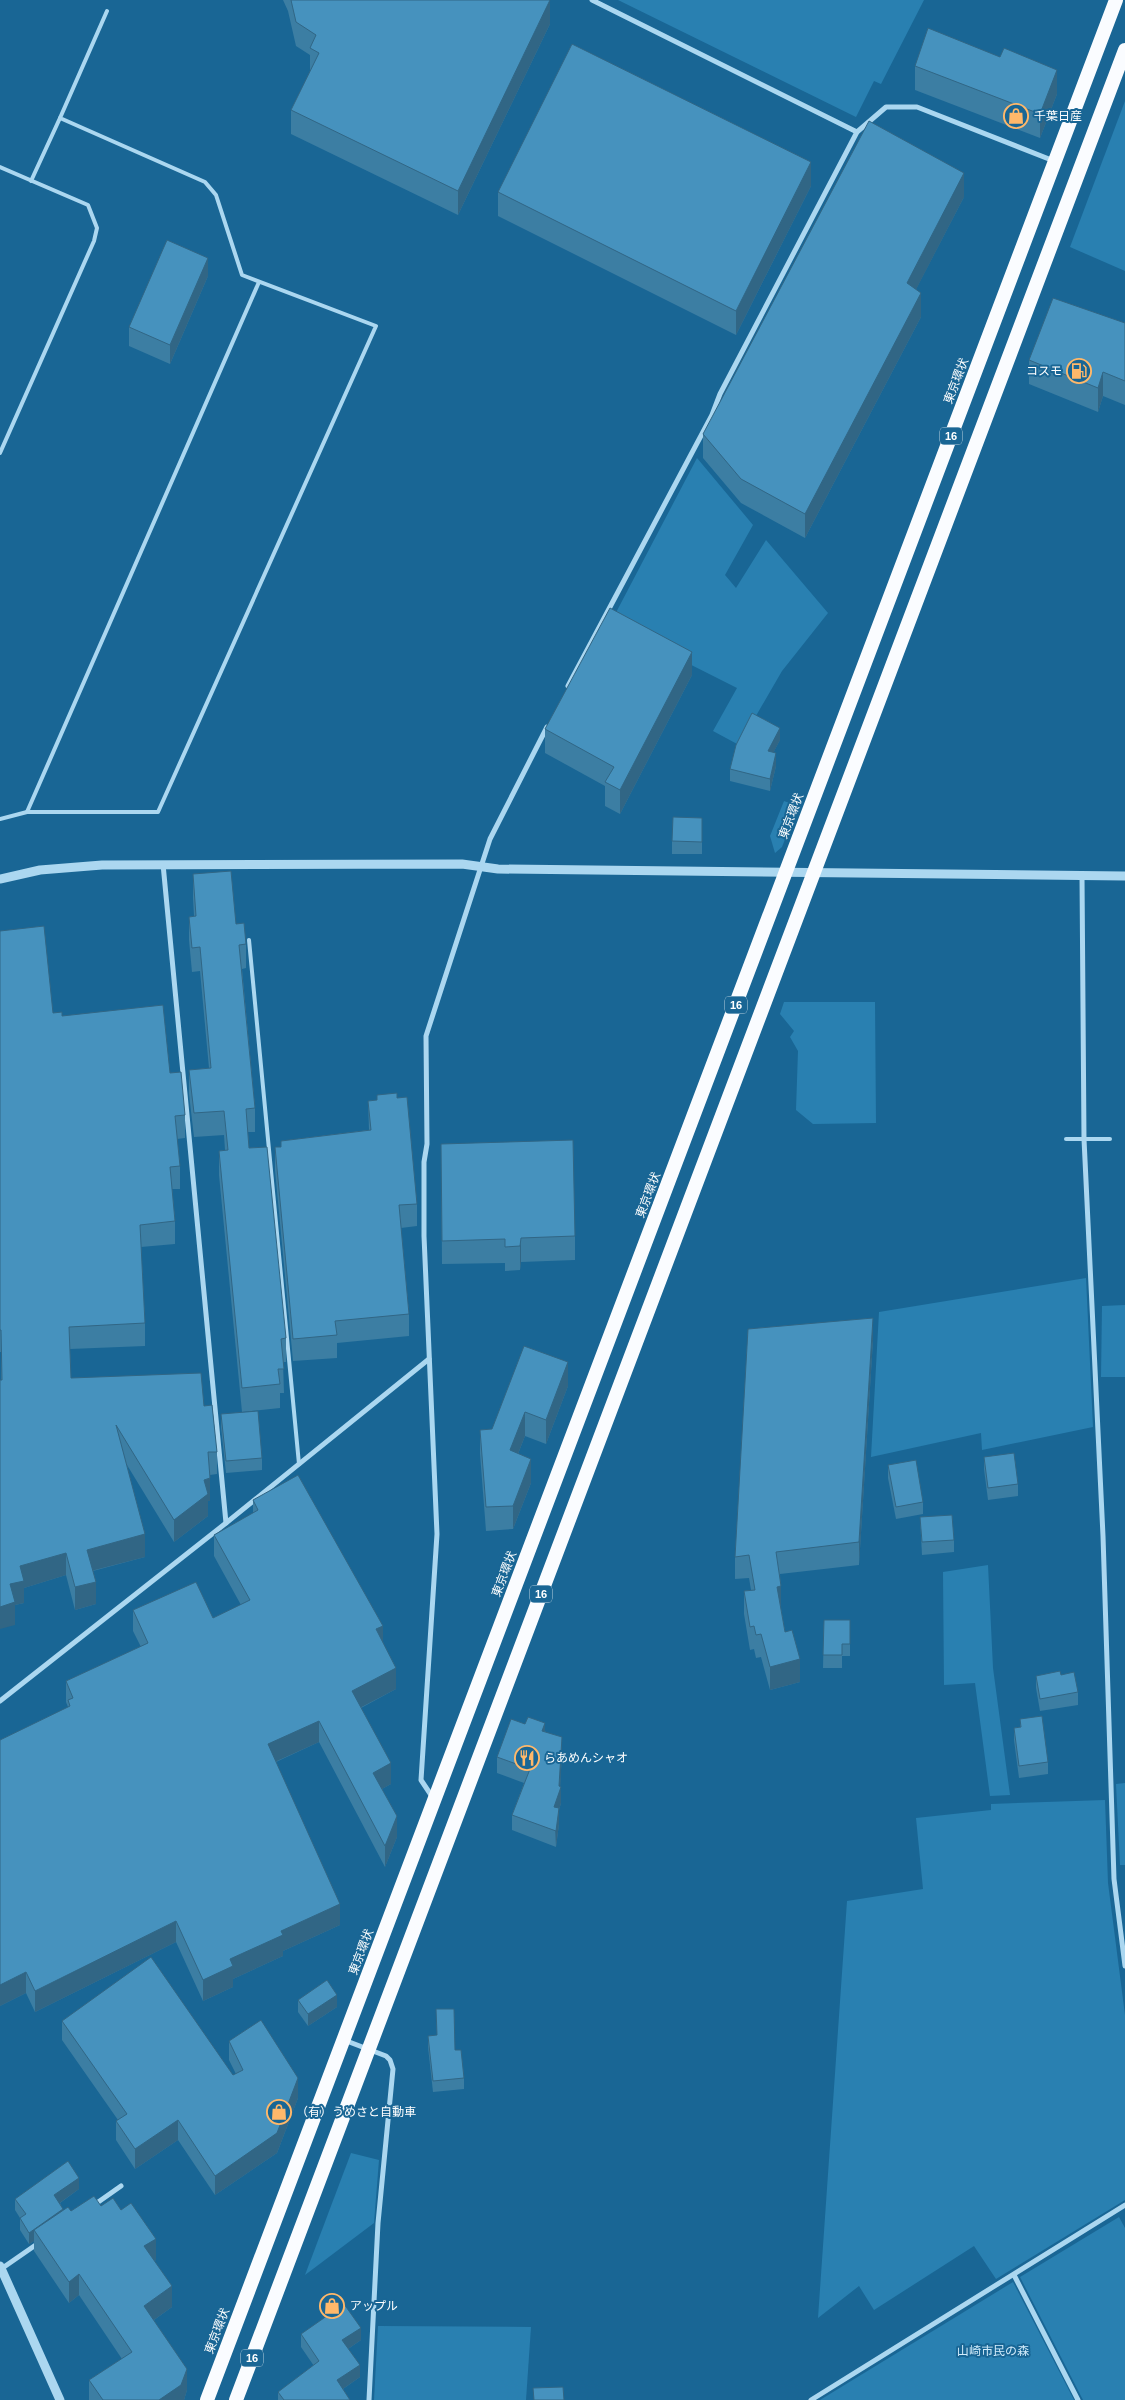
<svg xmlns="http://www.w3.org/2000/svg" width="1125" height="2400" viewBox="0 0 1125 2400" font-family="Arial,'Noto Sans JP',sans-serif">
  <style>
    .green { fill: #2980b1 }
    .lines { fill: none; stroke-linecap: round; stroke-linejoin: round }
    .service { stroke: #abd7f0; stroke-width: 4 }
    .minor { stroke: #abd7f0; stroke-width: 5 }
    .tertiary { stroke: #abd7f0; stroke-width: 9 }
    .trunk { stroke: #fafcff; stroke-width: 14 }
    .wall { fill: #3c7ea3 }
    .shaded-wall { fill: #316685 }
    .building { fill: #4692be; stroke: #316685 }
    .labels { text-anchor: middle; dominant-baseline: central; stroke-width: 4; stroke-linejoin: round; paint-order: stroke }
    .shield { fill: #196695; stroke: #bad1df; stroke-width: 1 }
    .shield-label { font-size: 11px; font-weight: bold; fill: #fff }
    .poi-label { font-size: 12px; fill: #fff; stroke: #196695; text-anchor: start }
    .street-label { font-size: 12px; fill: #fff; stroke: #196695 }
    .park-label { font-size: 12px; fill: #d2ecfb; stroke: #196695 }
  </style>
  <rect width="100%" height="100%" fill="#196695"/>
  <g class="green">
    <path d="M 618,0 L 924,0 L 881,84 L 874,81 L 856,117 Z"/>
    <path d="M 1125,101 L 1125,271 L 1070,247 Z"/>
    <path d="M 697,458 L 753,525 L 725,575 L 736,588 L 766,540 L 828,613 L 782,671 L 739,745 L 713,731 L 737,688 L 610,624 Z"/>
    <path d="M 784,801 L 798,806 L 782,847 L 775,853 L 770,836 Z"/>
    <path d="M 784,1002 L 875,1002 L 876,1123 L 813,1124 L 796,1110 L 798,1051 L 790,1037 L 794,1031 L 780,1014 Z"/>
    <path d="M 1086,1278 L 1093,1427 L 982,1450 L 981,1433 L 871,1457 L 879,1312 Z"/>
    <path d="M 1125,1305 L 1125,1377 L 1101,1377 L 1102,1306 Z"/>
    <path d="M 988,1565 L 993,1668 L 1010,1795 L 990,1796 L 975,1683 L 944,1685 L 943,1572 Z"/>
    <path d="M 1125,1783 L 1125,1865 L 1120,1865 L 1116,1784 Z"/>
    <path d="M 1105,1800 L 1108,1883 L 1125,2015 L 1125,2200 L 996,2279 L 974,2246 L 874,2310 L 859,2286 L 818,2318 L 847,1901 L 923,1889 L 916,1818 L 991,1810 L 991,1804 Z"/>
    <path d="M 351,2153 L 379,2160 L 374,2223 L 305,2275 Z"/>
    <path d="M 1119,2217 L 1125,2228 L 1125,2400 L 1083,2400 L 1020,2277 Z"/>
    <path d="M 1013,2282 L 1074,2400 L 820,2400 Z"/>
    <path d="M 378,2326 L 531,2327 L 526,2400 L 374,2400 Z"/>
  </g>
  <g class="lines">
    <g class="service">
      <path d="M 0,167 L 88,205 L 97,228 L 94,241 L 0,453"/>
      <path d="M 31,181 L 60,118"/>
      <path d="M 27,812 L 259,282"/>
      <path d="M 0,819 L 27,812 L 158,812 L 376,326 L 242,275 L 216,195 L 205,182 L 60,118 L 107,11"/>
      <path d="M 249,940 L 299,1464"/>
      <path d="M 1066,1139 L 1110,1139"/>
    </g>
    <g class="minor">
      <path d="M 592,0 L 857,132"/>
      <path d="M 568,686 L 712,415 L 720,394 L 857,132 L 886,107 L 917,107 L 1054,161"/>
      <path d="M 163,864 L 226,1523"/>
      <path d="M 1082,876 L 1084,1139 L 1103,1536 L 1114,1879 L 1125,1966"/>
      <path d="M 0,1701 L 226,1523 L 429,1359"/>
      <path d="M 433,1798 L 421,1780 L 437,1534 L 424,1236 L 424,1162 L 427,1144 L 426,1036 L 490,839 L 547,727"/>
      <path d="M 344,2040 L 386,2056 L 390,2060 L 393,2069 L 378,2223 L 369,2400"/>
      <path d="M 94,2205 L 121,2186"/>
      <path d="M 1,2269 L 40,2242"/>
      <path d="M 1014,2275 L 1078,2400"/>
      <path d="M 811,2400 L 1125,2205"/>
    </g>
    <g class="tertiary">
      <path d="M 0,879 L 40,870 L 102,865 L 462,864 L 498,869 L 1125,876"/>
      <path d="M 0,2266 L 60,2400"/>
    </g>
    <g class="trunk">
      <path d="M 207,2400 L 1116,0"/>
      <path d="M 236,2400 L 1125,50"/>
    </g>
  </g>
  <g class="wall">
    <path d="M 283,0 L 550,0 L 550,24 L 458,215 L 291,134 L 291,110 L 310,72 L 310,55 L 296,46 L 288,11 Z"/>
    <path d="M 915,66 L 1057,94 L 1040,138 L 915,90 Z"/>
    <path d="M 811,186 L 736,335 L 498,216 L 498,192 Z"/>
    <path d="M 964,197 L 916,289 L 921,317 L 805,538 L 741,503 L 703,458 L 703,434 Z"/>
    <path d="M 208,276 L 170,364 L 129,346 L 129,327 Z"/>
    <path d="M 1125,323 L 1125,405 L 1103,396 L 1098,412 L 1029,384 L 1029,360 Z"/>
    <path d="M 692,675 L 620,814 L 605,806 L 605,786 L 545,753 L 545,729 Z"/>
    <path d="M 780,740 L 773,753 L 776,766 L 770,791 L 730,781 L 730,769 Z"/>
    <path d="M 702,818 L 702,854 L 672,854 L 672,841 Z"/>
    <path d="M 193,874 L 236,924 L 246,944 L 246,968 L 242,969 L 255,1108 L 255,1132 L 248,1132 L 249,1148 L 286,1338 L 286,1362 L 283,1362 L 284,1393 L 280,1393 L 280,1408 L 242,1412 L 219,1175 L 219,1151 L 225,1150 L 224,1135 L 194,1137 L 189,1094 L 189,1070 L 209,1068 L 200,971 L 192,972 L 189,940 L 189,917 L 194,916 L 193,898 Z"/>
    <path d="M 0,931 L 53,1013 L 62,1016 L 170,1073 L 185,1115 L 185,1138 L 177,1139 L 180,1166 L 180,1189 L 172,1189 L 175,1221 L 175,1244 L 141,1247 L 145,1323 L 145,1346 L 70,1349 L 71,1378 L 204,1406 L 217,1452 L 217,1474 L 210,1475 L 210,1501 L 208,1501 L 208,1516 L 174,1542 L 127,1465 L 145,1557 L 93,1571 L 96,1604 L 75,1610 L 66,1575 L 24,1588 L 24,1603 L 15,1605 L 15,1625 L 1,1380 L 1,1352 L 0,1352 Z"/>
    <path d="M 397,1098 L 417,1204 L 417,1226 L 401,1228 L 409,1314 L 409,1336 L 337,1343 L 337,1358 L 293,1361 L 275,1170 L 275,1147 L 281,1147 L 281,1141 L 369,1130 L 368,1101 Z"/>
    <path d="M 441,1144 L 575,1236 L 575,1260 L 521,1262 L 520,1270 L 505,1271 L 505,1263 L 442,1264 Z"/>
    <path d="M 873,1340 L 859,1565 L 780,1574 L 781,1609 L 785,1632 L 800,1682 L 770,1690 L 761,1657 L 756,1658 L 754,1649 L 750,1650 L 744,1614 L 744,1591 L 751,1590 L 749,1578 L 735,1579 L 735,1557 Z"/>
    <path d="M 568,1386 L 546,1444 L 525,1436 L 518,1454 L 531,1483 L 513,1529 L 486,1531 L 480,1454 L 480,1430 L 492,1429 Z"/>
    <path d="M 221,1414 L 262,1458 L 262,1470 L 226,1473 L 221,1427 Z"/>
    <path d="M 984,1457 L 1018,1484 L 1018,1496 L 988,1500 L 984,1469 Z"/>
    <path d="M 888,1465 L 923,1502 L 923,1514 L 896,1519 L 888,1478 Z"/>
    <path d="M 253,1500 L 383,1642 L 396,1689 L 361,1708 L 391,1784 L 382,1789 L 397,1837 L 385,1867 L 319,1742 L 276,1762 L 340,1925 L 283,1951 L 283,1956 L 233,1979 L 233,1987 L 203,2001 L 176,1942 L 35,2012 L 26,1993 L 0,2006 L 68,1707 L 66,1702 L 66,1681 L 141,1647 L 133,1631 L 133,1610 L 213,1618 L 241,1605 L 214,1556 L 214,1535 L 253,1513 Z"/>
    <path d="M 920,1517 L 954,1540 L 954,1552 L 922,1555 Z"/>
    <path d="M 824,1620 L 850,1620 L 850,1656 L 842,1656 L 842,1668 L 823,1668 Z"/>
    <path d="M 1061,1675 L 1078,1692 L 1078,1705 L 1040,1711 L 1036,1688 L 1036,1676 Z"/>
    <path d="M 1020,1719 L 1048,1762 L 1048,1774 L 1019,1778 L 1014,1740 L 1014,1728 L 1020,1727 Z"/>
    <path d="M 545,1731 L 562,1753 L 560,1787 L 561,1803 L 559,1810 L 559,1824 L 556,1847 L 512,1830 L 512,1815 L 524,1783 L 497,1773 L 497,1757 Z"/>
    <path d="M 298,2000 L 337,2007 L 308,2026 L 298,2012 Z"/>
    <path d="M 62,2021 L 233,2075 L 236,2074 L 229,2060 L 229,2041 L 298,2098 L 277,2153 L 215,2195 L 178,2140 L 135,2169 L 116,2140 L 116,2121 L 118,2120 L 62,2040 Z"/>
    <path d="M 428,2036 L 464,2078 L 464,2089 L 433,2092 L 428,2047 Z"/>
    <path d="M 79,2189 L 60,2203 L 63,2210 L 71,2211 L 101,2206 L 156,2260 L 154,2261 L 172,2307 L 154,2320 L 187,2390 L 184,2400 L 89,2400 L 89,2380 L 122,2359 L 79,2295 L 69,2303 L 34,2251 L 34,2241 L 29,2244 L 20,2230 L 20,2218 L 15,2210 L 15,2199 Z"/>
    <path d="M 301,2334 L 361,2340 L 348,2349 L 360,2377 L 343,2389 L 350,2400 L 278,2400 L 278,2392 L 314,2366 L 301,2347 Z"/>
  </g>
  <g class="shaded-wall">
    <path d="M 550,0 L 550,24 L 458,215 L 458,191 Z"/>
    <path d="M 1057,70 L 1057,94 L 1040,138 L 1040,114 Z"/>
    <path d="M 811,162 L 811,186 L 736,335 L 736,311 Z"/>
    <path d="M 964,173 L 964,197 L 907,307 L 907,283 Z"/>
    <path d="M 208,258 L 208,276 L 170,364 L 170,345 Z"/>
    <path d="M 921,293 L 921,317 L 805,538 L 805,514 Z"/>
    <path d="M 1103,372 L 1103,396 L 1098,412 L 1098,388 Z"/>
    <path d="M 692,652 L 692,675 L 620,814 L 620,790 Z"/>
    <path d="M 780,728 L 780,740 L 768,763 L 768,751 Z"/>
    <path d="M 776,753 L 776,766 L 770,791 L 770,779 Z"/>
    <path d="M 521,1238 L 521,1262 L 520,1270 L 520,1246 Z"/>
    <path d="M 873,1318 L 873,1340 L 859,1565 L 859,1542 Z"/>
    <path d="M 568,1362 L 568,1386 L 546,1444 L 546,1420 Z"/>
    <path d="M 525,1412 L 525,1436 L 510,1474 L 510,1450 Z"/>
    <path d="M 531,1459 L 531,1483 L 513,1529 L 513,1506 Z"/>
    <path d="M 210,1478 L 210,1501 L 208,1501 L 208,1516 L 174,1542 L 174,1520 L 204,1480 Z"/>
    <path d="M 145,1534 L 145,1557 L 87,1572 L 87,1550 Z"/>
    <path d="M 66,1553 L 66,1575 L 24,1588 L 24,1603 L 15,1605 L 15,1625 L 0,1629 L 0,1607 L 20,1566 Z"/>
    <path d="M 96,1582 L 96,1604 L 75,1610 L 75,1587 Z"/>
    <path d="M 781,1586 L 781,1609 L 777,1610 L 777,1587 Z"/>
    <path d="M 383,1626 L 383,1647 L 376,1629 Z"/>
    <path d="M 800,1659 L 800,1682 L 770,1690 L 770,1667 Z"/>
    <path d="M 396,1668 L 396,1689 L 352,1712 L 352,1691 Z"/>
    <path d="M 319,1721 L 319,1742 L 268,1765 L 268,1744 Z"/>
    <path d="M 545,1723 L 545,1738 L 542,1731 Z"/>
    <path d="M 562,1737 L 562,1753 L 560,1792 L 561,1787 L 561,1803 L 559,1810 L 559,1824 L 556,1847 L 554,1807 L 559,1786 Z"/>
    <path d="M 391,1763 L 391,1784 L 373,1794 L 373,1773 Z"/>
    <path d="M 397,1816 L 397,1837 L 385,1867 L 385,1846 Z"/>
    <path d="M 340,1904 L 340,1925 L 283,1951 L 283,1956 L 233,1979 L 233,1987 L 203,2001 L 203,1980 L 230,1959 L 281,1931 Z"/>
    <path d="M 176,1921 L 176,1942 L 35,2012 L 35,1991 Z"/>
    <path d="M 26,1972 L 26,1993 L 0,2006 L 0,1985 Z"/>
    <path d="M 337,1995 L 337,2007 L 308,2026 L 308,2014 Z"/>
    <path d="M 298,2078 L 298,2098 L 277,2153 L 215,2195 L 215,2176 Z"/>
    <path d="M 178,2120 L 178,2140 L 135,2169 L 135,2149 Z"/>
    <path d="M 79,2178 L 79,2189 L 54,2207 L 54,2195 Z"/>
    <path d="M 63,2209 L 63,2220 L 34,2230 L 34,2241 L 29,2244 L 29,2233 Z"/>
    <path d="M 156,2239 L 156,2260 L 144,2267 L 144,2246 Z"/>
    <path d="M 79,2274 L 79,2295 L 69,2303 L 69,2282 Z"/>
    <path d="M 172,2286 L 172,2307 L 144,2327 L 144,2306 Z"/>
    <path d="M 361,2328 L 361,2340 L 342,2353 L 342,2340 Z"/>
    <path d="M 360,2365 L 360,2377 L 337,2393 L 337,2380 Z"/>
    <path d="M 187,2369 L 187,2390 L 184,2400 L 159,2400 Z"/>
  </g>
  <g class="building">
    <path d="M 291,0 L 550,0 L 458,191 L 291,110 L 319,53 L 310,48 L 316,35 L 296,22 Z"/>
    <path d="M 928,28 L 1000,57 L 1004,48 L 1057,70 L 1040,114 L 915,66 Z"/>
    <path d="M 572,44 L 811,162 L 736,311 L 498,192 Z"/>
    <path d="M 869,121 L 964,173 L 907,283 L 921,293 L 805,514 L 741,479 L 703,434 Z"/>
    <path d="M 167,240 L 208,258 L 170,345 L 129,327 Z"/>
    <path d="M 1053,298 L 1125,323 L 1125,381 L 1103,372 L 1098,388 L 1029,360 Z"/>
    <path d="M 610,608 L 692,652 L 620,790 L 605,782 L 614,767 L 545,729 Z"/>
    <path d="M 752,713 L 780,728 L 768,751 L 776,753 L 770,779 L 730,769 L 736,745 Z"/>
    <path d="M 673,817 L 702,818 L 702,842 L 672,841 Z"/>
    <path d="M 231,871 L 236,924 L 244,923 L 246,944 L 239,945 L 255,1108 L 246,1109 L 249,1148 L 267,1147 L 286,1338 L 281,1339 L 284,1369 L 278,1369 L 280,1384 L 242,1388 L 219,1151 L 228,1150 L 224,1111 L 194,1113 L 189,1070 L 211,1068 L 200,947 L 192,948 L 189,917 L 196,916 L 193,874 Z"/>
    <path d="M 44,926 L 53,1013 L 62,1012 L 62,1016 L 163,1005 L 170,1073 L 181,1072 L 185,1115 L 175,1116 L 180,1166 L 170,1167 L 175,1221 L 140,1225 L 145,1323 L 69,1327 L 71,1378 L 201,1373 L 204,1406 L 212,1405 L 217,1452 L 208,1452 L 210,1478 L 204,1480 L 208,1494 L 174,1520 L 116,1425 L 145,1534 L 87,1550 L 96,1582 L 75,1587 L 66,1553 L 20,1566 L 24,1581 L 10,1584 L 15,1602 L 0,1607 L 0,1380 L 2,1380 L 1,1330 L 0,1330 L 0,931 Z"/>
    <path d="M 397,1093 L 397,1098 L 407,1097 L 417,1204 L 399,1205 L 409,1314 L 335,1321 L 337,1335 L 293,1339 L 275,1147 L 281,1147 L 281,1141 L 371,1130 L 368,1101 L 377,1100 L 377,1095 Z"/>
    <path d="M 573,1140 L 575,1236 L 521,1238 L 520,1246 L 505,1247 L 505,1239 L 442,1241 L 441,1144 Z"/>
    <path d="M 873,1318 L 859,1542 L 776,1552 L 781,1586 L 777,1587 L 785,1632 L 792,1630 L 800,1659 L 770,1667 L 761,1634 L 756,1635 L 754,1626 L 750,1627 L 744,1591 L 755,1590 L 749,1555 L 735,1557 L 748,1329 Z"/>
    <path d="M 524,1346 L 568,1362 L 546,1420 L 525,1412 L 510,1450 L 531,1459 L 513,1506 L 486,1507 L 480,1430 L 492,1429 Z"/>
    <path d="M 258,1411 L 262,1458 L 226,1461 L 221,1414 Z"/>
    <path d="M 1014,1453 L 1018,1484 L 988,1488 L 984,1457 Z"/>
    <path d="M 916,1460 L 923,1502 L 896,1507 L 888,1465 Z"/>
    <path d="M 298,1475 L 383,1626 L 376,1629 L 396,1668 L 352,1691 L 391,1763 L 373,1773 L 397,1816 L 385,1846 L 319,1721 L 268,1744 L 340,1904 L 281,1931 L 283,1935 L 230,1959 L 233,1966 L 203,1980 L 176,1921 L 35,1991 L 26,1972 L 0,1985 L 0,1740 L 70,1706 L 68,1700 L 73,1698 L 66,1681 L 148,1643 L 133,1610 L 196,1582 L 213,1618 L 250,1600 L 214,1535 L 258,1510 L 253,1500 Z"/>
    <path d="M 952,1515 L 954,1540 L 922,1542 L 920,1517 Z"/>
    <path d="M 824,1620 L 850,1620 L 850,1644 L 842,1644 L 842,1655 L 823,1655 Z"/>
    <path d="M 1060,1671 L 1061,1675 L 1074,1672 L 1078,1692 L 1040,1699 L 1036,1676 Z"/>
    <path d="M 1042,1716 L 1048,1762 L 1019,1766 L 1014,1728 L 1021,1727 L 1020,1719 Z"/>
    <path d="M 528,1717 L 545,1723 L 542,1731 L 562,1737 L 559,1786 L 561,1787 L 554,1807 L 559,1808 L 556,1831 L 512,1815 L 530,1769 L 497,1757 L 511,1719 L 525,1724 Z"/>
    <path d="M 151,1957 L 233,2075 L 243,2070 L 229,2041 L 261,2020 L 298,2078 L 277,2133 L 215,2176 L 178,2120 L 135,2149 L 116,2121 L 127,2114 L 62,2021 Z"/>
    <path d="M 327,1980 L 337,1995 L 308,2014 L 298,2000 Z"/>
    <path d="M 436,2009 L 454,2009 L 455,2050 L 461,2050 L 464,2078 L 433,2081 L 428,2036 L 437,2035 Z"/>
    <path d="M 68,2161 L 79,2178 L 54,2195 L 63,2209 L 29,2233 L 20,2218 L 26,2214 L 15,2199 Z"/>
    <path d="M 94,2196 L 101,2206 L 113,2198 L 121,2210 L 131,2203 L 156,2239 L 144,2246 L 172,2286 L 144,2306 L 187,2369 L 181,2385 L 159,2400 L 103,2400 L 89,2380 L 132,2352 L 79,2274 L 69,2282 L 34,2230 L 68,2207 L 71,2211 Z"/>
    <path d="M 344,2304 L 361,2328 L 342,2340 L 360,2365 L 337,2380 L 350,2400 L 284,2400 L 278,2392 L 319,2361 L 301,2334 Z"/>
    <path d="M 563,2387 L 564,2400 L 534,2400 L 533,2388 Z"/>
  </g>
  <defs>
    <symbol id="shop-ring" viewBox="-11 -11 22 22"><circle r="9.5" fill="#196695" stroke="#ffb86a" stroke-width="1.5"/><path d="M-5-2.5h2.3a2.7 3.5 0 0 1 5.4 0H5L5.5 6h-11ZM-1.5-2.5h3a1.5 2.3 0 0 0-3 0Z" fill="#ffb86a"/></symbol>
    <symbol id="fuel-ring" viewBox="-11 -11 22 22"><circle r="9.5" fill="#196695" stroke="#ffb86a" stroke-width="1.5"/><path d="M-5.5-6h7V0h2V4h1.3V-2.5L3-4.5l.8-.8L6-3V5H2.5V1h-1V6h-7ZM-4.2-4.7v3.2H.2V-4.7Z" fill="#ffb86a"/></symbol>
    <symbol id="restaurant-ring" viewBox="-11 -11 22 22"><circle r="9.5" fill="#196695" stroke="#ffb86a" stroke-width="1.5"/><path d="M-5-6h1v4h1v-4h1v4h1v-4h1v5L-1.5 .5V6h-2V.5L-5-1ZM5-6V6H3V1.5H1.5Q1.5-4 5-6Z" fill="#ffb86a"/></symbol>
  </defs>
  <g fill-rule="evenodd">
    <use href="#shop-ring" x="1002" y="102" width="28" height="28"/>
    <use href="#fuel-ring" x="1065" y="357" width="28" height="28"/>
    <use href="#restaurant-ring" x="513" y="1744" width="28" height="28"/>
    <use href="#shop-ring" x="265" y="2098" width="28" height="28"/>
    <use href="#shop-ring" x="318" y="2292" width="28" height="28"/>
  </g>
  <g class="labels">
    <g class="shield">
      <rect x="940" y="427.5" width="22" height="17" rx="4"/>
      <rect x="725" y="996.5" width="22" height="17" rx="4"/>
      <rect x="530" y="1585.5" width="22" height="17" rx="4"/>
      <rect x="241" y="2349.5" width="22" height="17" rx="4"/>
    </g>
    <g class="shield-label">
      <text x="951" y="436">16</text>
      <text x="736" y="1005">16</text>
      <text x="541" y="1594">16</text>
      <text x="252" y="2358">16</text>
    </g>
    <g class="poi-label">
      <text x="1034" y="116">千葉日産</text>
      <text x="1062" y="371" text-anchor="end">コスモ</text>
      <text x="544" y="1758">らあめんシャオ</text>
      <text x="296" y="2112">（有）うめさと自動車</text>
      <text x="350" y="2306">アップル</text>
    </g>
    <g class="street-label">
      <text transform="translate(956 381) rotate(-69)">東京環状</text>
      <text transform="translate(791 816) rotate(-69)">東京環状</text>
      <text transform="translate(648 1195) rotate(-69)">東京環状</text>
      <text transform="translate(504 1574) rotate(-69)">東京環状</text>
      <text transform="translate(361 1952) rotate(-69)">東京環状</text>
      <text transform="translate(217 2331) rotate(-69)">東京環状</text>
    </g>
    <g class="park-label">
      <text x="993" y="2351">山崎市民の森</text>
    </g>
  </g>
</svg>
